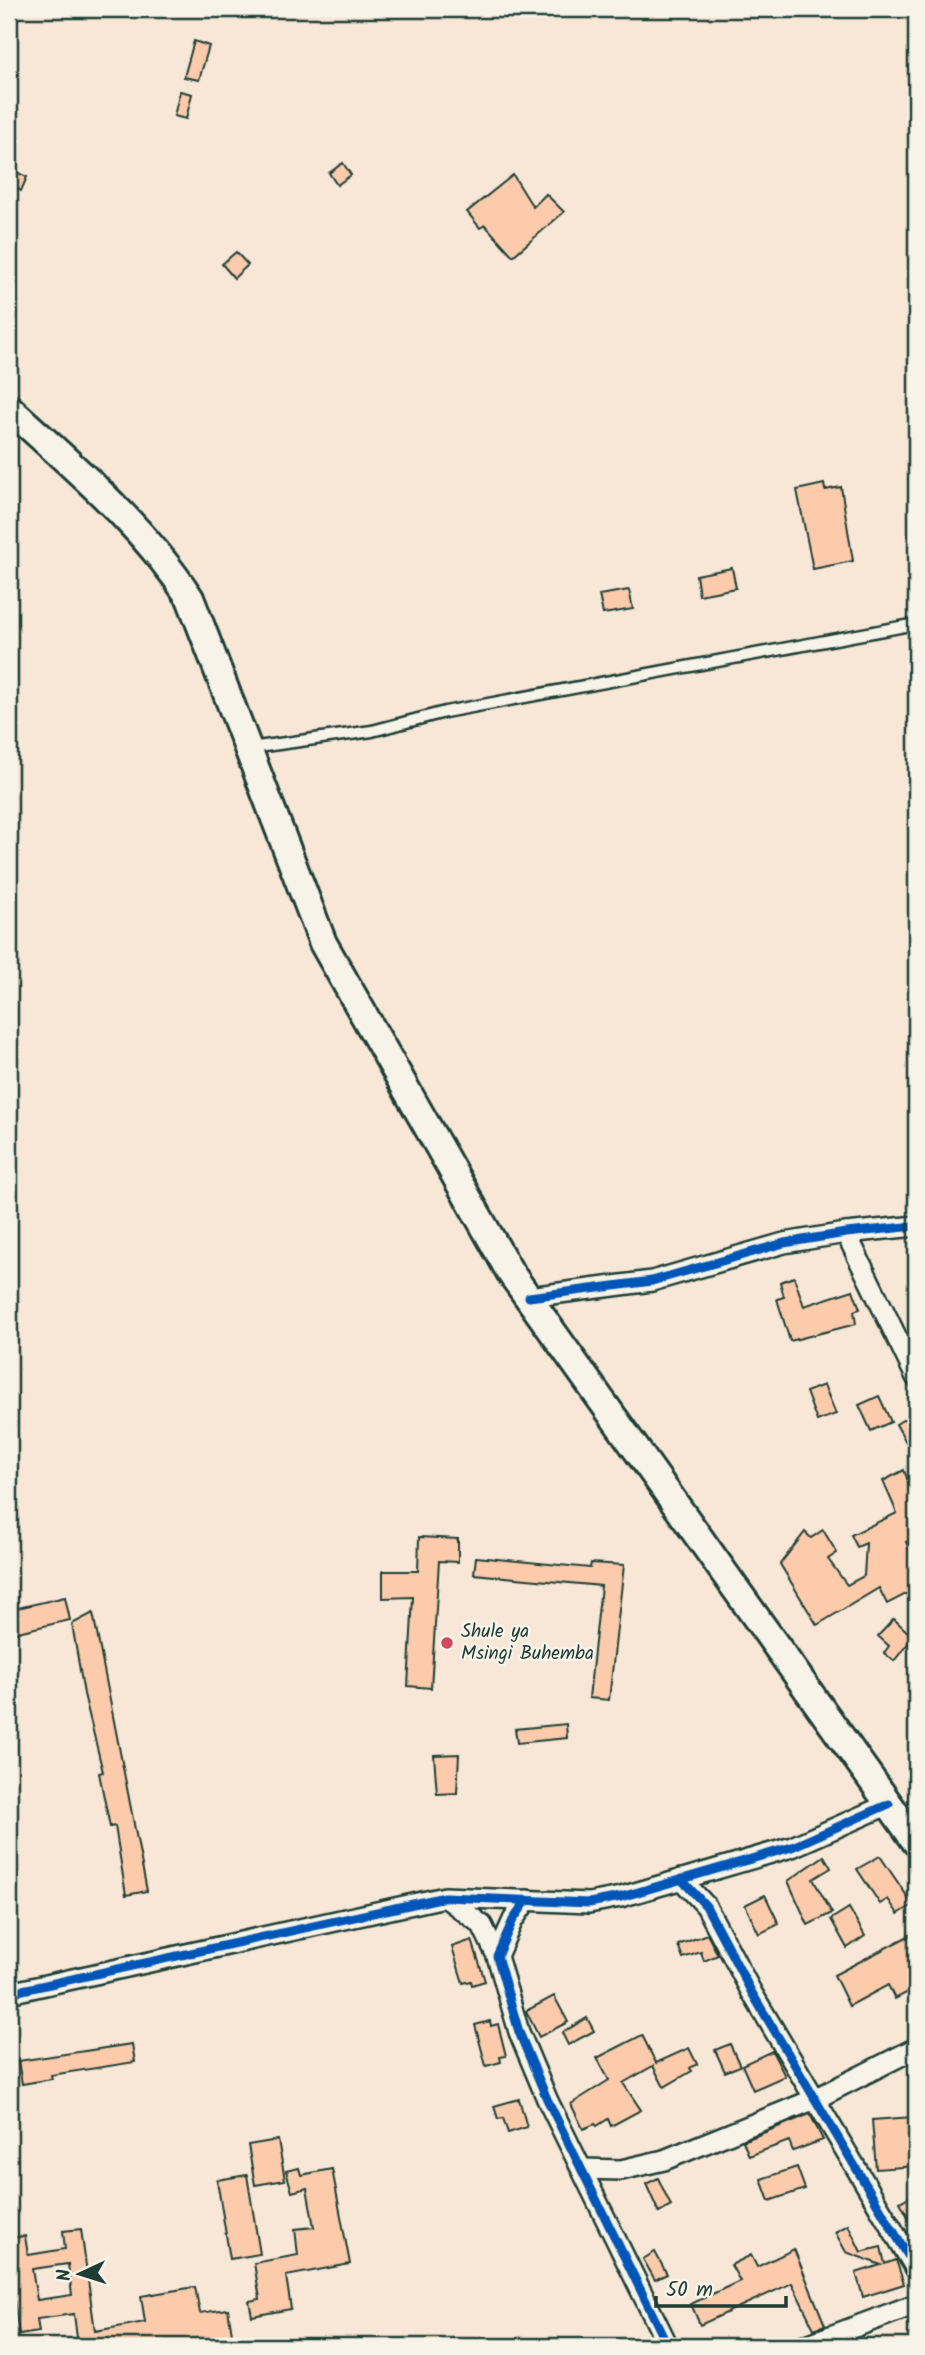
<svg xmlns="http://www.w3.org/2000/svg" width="925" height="2355" viewBox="0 0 925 2355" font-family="Kalam,sans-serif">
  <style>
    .building { fill: #fccbab; stroke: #1f3d34; stroke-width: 2; fill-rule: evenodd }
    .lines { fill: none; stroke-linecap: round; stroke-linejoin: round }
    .service-casing { stroke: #1f3d34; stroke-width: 15 }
    .minor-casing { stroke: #1f3d34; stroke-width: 24 }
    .secondary-casing { stroke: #1f3d34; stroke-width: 32 }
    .service { stroke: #f7f3e8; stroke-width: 10 }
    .minor { stroke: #f7f3e8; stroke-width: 19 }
    .secondary { stroke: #f7f3e8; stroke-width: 26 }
    .cycleway-casing { stroke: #f7f3e8; stroke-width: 13 }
    .cycleway { stroke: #0057b8; stroke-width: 9 }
    .poi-dot { fill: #d1495b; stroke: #f7f3e8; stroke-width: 2.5 }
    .labels { text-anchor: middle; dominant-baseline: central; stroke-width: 5; stroke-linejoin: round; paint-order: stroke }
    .poi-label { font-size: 19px; fill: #1f3d34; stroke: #f7f3e8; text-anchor: start }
  </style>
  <rect width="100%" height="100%" fill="#f8e7d6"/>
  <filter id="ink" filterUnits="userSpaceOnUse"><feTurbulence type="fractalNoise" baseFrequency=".0143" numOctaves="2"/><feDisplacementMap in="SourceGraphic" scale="14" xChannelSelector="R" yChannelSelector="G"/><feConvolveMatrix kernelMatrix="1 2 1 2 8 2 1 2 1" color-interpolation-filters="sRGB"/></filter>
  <g filter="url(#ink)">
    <g class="building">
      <path d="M 194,41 L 209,46 L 199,80 L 184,77 Z"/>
      <path d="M 180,91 L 192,94 L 186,119 L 174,116 Z"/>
      <path d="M 343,163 L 351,175 L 337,185 L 329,173 Z"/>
      <path d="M 9,169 L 27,177 L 21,191 L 9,185 Z"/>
      <path d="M 513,175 L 533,207 L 546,194 L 564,212 L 513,256 L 485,225 L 480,228 L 467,212 Z"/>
      <path d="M 236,252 L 248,265 L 234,278 L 222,264 Z"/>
      <path d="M 824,484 L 825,490 L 841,487 L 853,561 L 813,569 L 797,490 Z"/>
      <path d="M 732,568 L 736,588 L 699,595 L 696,575 Z"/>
      <path d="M 629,590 L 633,609 L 603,614 L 599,595 Z"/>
      <path d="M 794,1277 L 804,1306 L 853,1290 L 860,1309 L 854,1311 L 856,1324 L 790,1341 L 777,1299 L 784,1297 L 780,1282 Z"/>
      <path d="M 824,1385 L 836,1414 L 817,1421 L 806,1392 Z"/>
      <path d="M 879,1396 L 891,1422 L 871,1431 L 859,1405 Z"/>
      <path d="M 916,1412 L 916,1460 L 896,1424 Z"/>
      <path d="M 904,1470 L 916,1503 L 916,1537 L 906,1542 L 916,1562 L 916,1589 L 887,1604 L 879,1588 L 817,1625 L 780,1564 L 805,1532 L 811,1538 L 823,1530 L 837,1553 L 828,1559 L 847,1585 L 864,1576 L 866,1543 L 857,1547 L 851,1535 L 897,1513 L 883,1481 Z"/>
      <path d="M 419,1537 L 458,1539 L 458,1562 L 439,1561 L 431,1688 L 408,1686 L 413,1597 L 383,1598 L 383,1571 L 418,1571 Z"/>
      <path d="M 476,1557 L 590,1568 L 591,1563 L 624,1565 L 609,1700 L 589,1698 L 601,1586 L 474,1574 Z"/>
      <path d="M 65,1597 L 70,1620 L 9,1634 L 9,1610 Z"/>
      <path d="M 93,1613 L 147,1891 L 126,1895 L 115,1826 L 110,1827 L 99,1773 L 103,1772 L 84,1694 L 72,1624 Z"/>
      <path d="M 894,1619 L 913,1637 L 894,1661 L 884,1653 L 889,1646 L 878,1636 Z"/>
      <path d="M 566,1724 L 567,1738 L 517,1743 L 515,1729 Z"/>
      <path d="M 459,1754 L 457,1793 L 437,1794 L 434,1755 Z"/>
      <path d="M 824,1856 L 831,1868 L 813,1879 L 832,1913 L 808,1925 L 788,1881 Z"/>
      <path d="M 880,1856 L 913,1905 L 898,1914 L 888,1899 L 880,1904 L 857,1869 Z"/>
      <path d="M 765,1895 L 779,1924 L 759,1934 L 745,1905 Z"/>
      <path d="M 849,1908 L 865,1936 L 847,1948 L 831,1919 Z"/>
      <path d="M 916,1932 L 916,1969 L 911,1972 L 916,1988 L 895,1999 L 888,1985 L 849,2006 L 834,1975 Z"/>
      <path d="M 707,1934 L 718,1955 L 704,1961 L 701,1952 L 683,1958 L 678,1945 Z"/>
      <path d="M 472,1940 L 485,1981 L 472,1985 L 471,1981 L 463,1983 L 452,1947 Z"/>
      <path d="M 554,1996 L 568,2022 L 539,2037 L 526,2011 Z"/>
      <path d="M 587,2018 L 594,2031 L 568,2045 L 562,2033 Z"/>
      <path d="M 490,2021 L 491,2026 L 498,2024 L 506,2056 L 500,2057 L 501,2062 L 486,2066 L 475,2025 Z"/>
      <path d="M 642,2035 L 656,2063 L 689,2048 L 697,2064 L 690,2068 L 692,2071 L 664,2087 L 653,2066 L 623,2083 L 641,2110 L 611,2126 L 608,2119 L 597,2126 L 595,2124 L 583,2129 L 571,2104 L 609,2080 L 597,2058 Z"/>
      <path d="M 132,2044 L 135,2062 L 51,2075 L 52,2079 L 22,2084 L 18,2061 Z"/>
      <path d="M 730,2044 L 740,2066 L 725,2072 L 715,2050 Z"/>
      <path d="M 772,2051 L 785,2076 L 753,2090 L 742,2065 Z"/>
      <path d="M 519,2099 L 527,2127 L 508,2133 L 503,2118 L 498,2119 L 494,2106 Z"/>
      <path d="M 810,2114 L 823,2140 L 793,2151 L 789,2141 L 749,2156 L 743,2141 Z"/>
      <path d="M 913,2117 L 916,2166 L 876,2169 L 872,2120 Z"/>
      <path d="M 278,2140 L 285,2180 L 255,2185 L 248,2145 Z"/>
      <path d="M 797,2167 L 805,2189 L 769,2201 L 761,2179 Z"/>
      <path d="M 299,2168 L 301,2175 L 332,2169 L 350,2264 L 286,2276 L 291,2309 L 252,2316 L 249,2301 L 260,2299 L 254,2263 L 298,2255 L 295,2229 L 314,2227 L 307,2188 L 292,2192 L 286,2171 Z"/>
      <path d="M 247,2175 L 260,2254 L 230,2259 L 217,2180 Z"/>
      <path d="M 658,2178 L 671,2206 L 659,2213 L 646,2184 Z"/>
      <path d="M 916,2193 L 916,2232 L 900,2202 Z"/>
      <path d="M 848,2225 L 861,2252 L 881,2247 L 885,2264 L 896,2260 L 904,2284 L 863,2297 L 856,2273 L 881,2265 L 846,2252 L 835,2232 Z"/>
      <path d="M 81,2229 L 95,2331 L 145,2322 L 141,2296 L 195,2287 L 200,2313 L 228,2309 L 234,2346 L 78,2346 L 74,2314 L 37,2319 L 39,2332 L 19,2335 L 9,2261 L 9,2238 L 25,2236 L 28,2255 L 65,2249 L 63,2231 ZM 68,2264 L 72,2295 L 37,2300 L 32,2269 Z"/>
      <path d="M 794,2249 L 825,2325 L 814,2329 L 792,2283 L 700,2325 L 691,2304 L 740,2281 L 731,2265 L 751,2255 L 757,2267 Z"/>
      <path d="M 655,2252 L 667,2274 L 655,2280 L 643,2259 Z"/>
    </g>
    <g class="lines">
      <defs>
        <path id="service" d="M 250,748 L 372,731 L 445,712 L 916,624"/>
        <g id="minor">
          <path d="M 846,1233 L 916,1377"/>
          <path d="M 529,1297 L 652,1281 L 784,1243 L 846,1233 L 916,1226"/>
          <path d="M 681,1879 L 706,1906 L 752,1993 L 916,2269"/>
          <path d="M 446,1898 L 482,1925 L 497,1956"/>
          <path d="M 527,1900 L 513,1920 L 497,1956 L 519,2032 L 547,2099 L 668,2346"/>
          <path d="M 9,1993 L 445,1897 L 589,1903 L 621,1897 L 792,1847 L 889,1804"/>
          <path d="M 583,2169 L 621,2170 L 664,2160 L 815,2099 L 916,2048"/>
          <path d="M 804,2346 L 916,2304"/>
        </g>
        <path id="secondary" d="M 9,408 C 74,468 141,523 190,598 L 323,943 L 510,1272 L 916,1842"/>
      </defs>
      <use href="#service" class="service-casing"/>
      <use href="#minor" class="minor-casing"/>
      <use href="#secondary" class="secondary-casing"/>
      <use href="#service" class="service"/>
      <use href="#minor" class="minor"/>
      <use href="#secondary" class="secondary"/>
      <defs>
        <g id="cycleway">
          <path d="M 529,1297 L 652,1281 L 784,1243 L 846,1233 L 916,1226"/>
          <path d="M 681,1879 L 706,1906 L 752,1993 L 916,2269"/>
          <path d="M 527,1900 L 513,1920 L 497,1956 L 519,2032 L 547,2099 L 668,2346"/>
          <path d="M 9,1993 L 445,1897 L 589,1903 L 621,1897 L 792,1847 L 889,1804"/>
        </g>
      </defs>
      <use href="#cycleway" class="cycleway-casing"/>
      <use href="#cycleway" class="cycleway"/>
    </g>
  </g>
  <circle class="poi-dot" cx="447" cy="1643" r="7"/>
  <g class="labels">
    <g class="poi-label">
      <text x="461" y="1632">Shule ya<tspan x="461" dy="22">Msingi Buhemba</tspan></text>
    </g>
  </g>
  <rect width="925" height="2355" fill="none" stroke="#f7f3e8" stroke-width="35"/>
  <rect x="18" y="18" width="890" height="2320" fill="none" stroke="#1f3d34" stroke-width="2.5" filter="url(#ink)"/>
  <g transform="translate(80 2274) rotate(266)" stroke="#f7f3e8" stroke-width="5" paint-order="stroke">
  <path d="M0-5L12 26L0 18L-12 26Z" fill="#1f3d34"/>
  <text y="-10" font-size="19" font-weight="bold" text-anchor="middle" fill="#1f3d34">N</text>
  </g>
  <path d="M656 2296v10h130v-10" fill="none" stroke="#1f3d34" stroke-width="3.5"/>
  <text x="666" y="2296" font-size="21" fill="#1f3d34" stroke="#f7f3e8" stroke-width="5" paint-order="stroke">50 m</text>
</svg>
